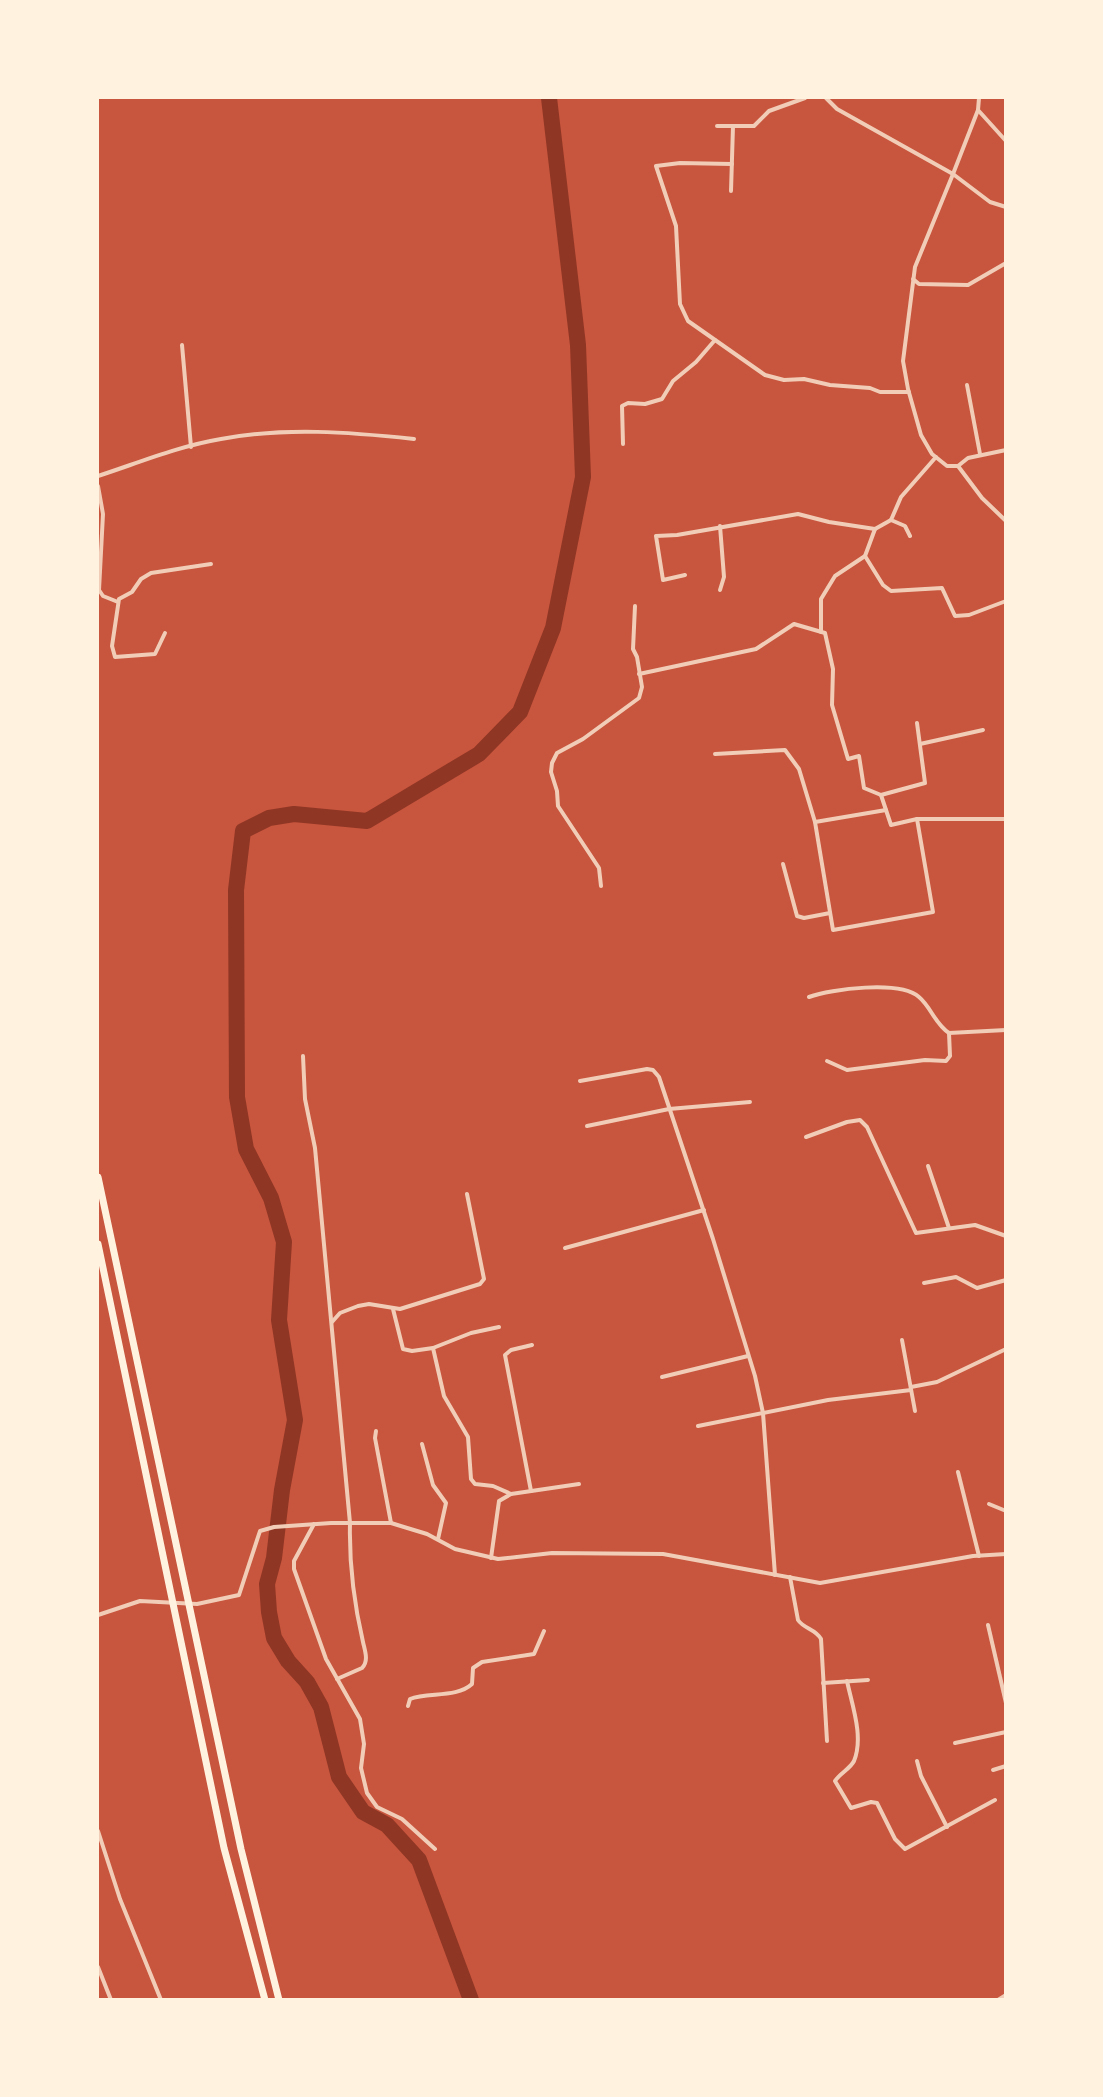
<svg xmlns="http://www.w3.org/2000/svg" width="1103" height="2097" viewBox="0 0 1103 2097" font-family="'Fira Sans Condensed',sans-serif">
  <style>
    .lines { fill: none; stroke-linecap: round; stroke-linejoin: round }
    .river { stroke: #8f3625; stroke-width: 16 }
    .minor { stroke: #f1ccb7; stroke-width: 4 }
    .trunk { stroke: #fff3e0; stroke-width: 7 }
  </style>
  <rect width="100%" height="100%" fill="#c8553d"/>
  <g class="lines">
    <path class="river" d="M 471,2000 L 419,1860 L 387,1825 L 363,1812 L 339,1777 L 321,1707 L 307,1682 L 288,1661 L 274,1638 L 269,1612 L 267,1584 L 274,1558 L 282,1490 L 295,1420 L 279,1320 L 284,1242 L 271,1198 L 246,1149 L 237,1097 L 236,890 L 243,831 L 269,818 L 294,814 L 367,821 L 479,754 L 520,712 L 553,628 L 583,477 L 578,345 L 549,98"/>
    <g class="minor">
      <path d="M 826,98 L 837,109 L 953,174 L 978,110 L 979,98"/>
      <path d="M 978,110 L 1006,141"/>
      <path d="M 717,126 L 754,126 L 769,111 L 805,98"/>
      <path d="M 732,164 L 680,163 L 656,166 L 676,226 L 680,304 L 688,321 L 765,375 L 784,380 L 804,379 L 830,385 L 870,388 L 880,392 L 909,392"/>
      <path d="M 731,191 L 733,126"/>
      <path d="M 1006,207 L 990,202 L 953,174 L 915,267 L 903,361 L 908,389 L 921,435 L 932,454 L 947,466 L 958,466 L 982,498 L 1006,521"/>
      <path d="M 913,279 L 919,284 L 968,285 L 1006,263"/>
      <path d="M 182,345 L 191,447"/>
      <path d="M 967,385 L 980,454"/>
      <path d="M 623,444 L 622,406 L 628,403 L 645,404 L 662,399 L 673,381 L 696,362 L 715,340"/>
      <path d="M 958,466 L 968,458 L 1006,450"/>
      <path d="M 98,476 C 138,463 179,446 221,439 C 285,427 349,432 414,439"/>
      <path d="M 98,486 L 103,514 L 99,590 L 103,596 L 118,602"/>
      <path d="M 720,526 L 724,577 L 720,590"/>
      <path d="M 910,536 L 905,526 L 891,520 L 901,497 L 936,457"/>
      <path d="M 865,556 L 883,585 L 891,591 L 942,588 L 955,616 L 969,615 L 1006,601"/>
      <path d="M 685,575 L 663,580 L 656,536 L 677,535 L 798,514 L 829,522 L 875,529 L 891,520"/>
      <path d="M 821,632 L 821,599 L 835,576 L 865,556 L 875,529"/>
      <path d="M 165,633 L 155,654 L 115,657 L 112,646 L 119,599 L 132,592 L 141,579 L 151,573 L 211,564"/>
      <path d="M 639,674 L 756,649 L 794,624 L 825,633 L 833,669 L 832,705 L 848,759 L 859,756 L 864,788 L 881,795 L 925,783 L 917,723"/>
      <path d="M 920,744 L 983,730"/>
      <path d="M 715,754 L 785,750 L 799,769 L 815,822"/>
      <path d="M 881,795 L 891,825 L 917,819 L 1006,819"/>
      <path d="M 886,810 L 815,822 L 833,930 L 933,912 L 917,819"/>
      <path d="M 783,864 L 797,916 L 804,918 L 830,913"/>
      <path d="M 601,886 L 599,868 L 558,806 L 557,791 L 551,772 L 552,763 L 557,753 L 583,739 L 639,698 L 642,687 L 637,657 L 633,649 L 635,606"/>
      <path d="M 809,997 C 831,989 900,980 919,997 C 931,1007 935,1024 949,1033 L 1006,1030"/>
      <path d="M 303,1056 L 305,1099 L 315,1148 L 350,1523 C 349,1563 354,1603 363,1642 C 365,1651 369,1661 362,1668 L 337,1679"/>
      <path d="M 827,1061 L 847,1070 L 925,1060 L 946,1061 L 950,1056 L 949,1033"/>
      <path d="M 580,1081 L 647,1069 L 653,1070 L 659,1077 L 713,1239 L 755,1376 L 763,1413 L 775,1575"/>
      <path d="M 587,1126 L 669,1109 L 750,1102"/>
      <path d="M 806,1137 L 847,1122 L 860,1120 L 867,1127 L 916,1233 L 975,1225 L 1006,1236"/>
      <path d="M 928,1166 L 949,1228"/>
      <path d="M 565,1248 L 704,1210"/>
      <path d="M 924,1283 L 956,1277 L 977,1288 L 1006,1280"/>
      <path d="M 393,1309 L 403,1349 L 412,1351 L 433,1348"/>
      <path d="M 332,1322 L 340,1313 L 358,1306 L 369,1304 L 400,1309 L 480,1284 L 484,1279 L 467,1194"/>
      <path d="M 499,1327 L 471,1333 L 433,1348 L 444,1396 L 468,1437 L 471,1479 L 475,1484 L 493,1486 L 511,1494"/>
      <path d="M 902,1340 L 915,1411"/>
      <path d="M 662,1377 L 748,1356"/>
      <path d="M 911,1387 L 937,1382 L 1006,1349"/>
      <path d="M 698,1426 L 828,1400 L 911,1390"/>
      <path d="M 376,1431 L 375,1438 L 391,1523"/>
      <path d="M 422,1444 L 433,1485 L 446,1503 L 438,1539"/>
      <path d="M 958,1472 L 979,1556"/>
      <path d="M 531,1491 L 505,1355 L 511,1350 L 532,1345"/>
      <path d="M 989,1504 L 1006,1511"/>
      <path d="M 314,1524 L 294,1561 L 294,1569 L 326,1659 L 360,1719 L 364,1744 L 361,1768 L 367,1793 L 377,1807 L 402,1819 L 435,1849"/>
      <path d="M 491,1558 L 499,1501 L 511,1494 L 579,1484"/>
      <path d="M 790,1577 L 798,1620 C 804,1629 816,1629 821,1639 L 827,1741"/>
      <path d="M 98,1615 L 140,1601 L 197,1604 L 239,1595 L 260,1531 L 274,1527 L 331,1523 L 391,1523 L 427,1534 L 455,1549 L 498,1559 L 552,1553 L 663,1554 L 820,1583 L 973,1556 L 1006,1554"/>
      <path d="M 988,1625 L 1006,1703"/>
      <path d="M 847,1681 C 852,1705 864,1737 854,1761 C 850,1769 840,1773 835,1781 L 851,1808 L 871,1802 L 877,1803 L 895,1839 L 905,1849 L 995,1800"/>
      <path d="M 823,1683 L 868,1680"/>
      <path d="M 408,1706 L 410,1699 C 428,1692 457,1698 472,1684 L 473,1668 L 482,1662 L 534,1654 L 544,1631"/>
      <path d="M 955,1743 L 1006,1732"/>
      <path d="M 917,1761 L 921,1776 L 947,1827"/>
      <path d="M 993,1770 L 1006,1766"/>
      <path d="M 98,1831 L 120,1899 L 161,2000"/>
      <path d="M 98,1967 L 111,2000"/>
      <path d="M 998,2000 L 1006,1995"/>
    </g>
    <g class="trunk">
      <path d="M 98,1177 L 241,1849 L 279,2000"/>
      <path d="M 98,1244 L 224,1848 L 265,2000"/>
    </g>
  </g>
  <rect width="1103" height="2097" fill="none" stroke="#fff3e0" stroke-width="198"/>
</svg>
